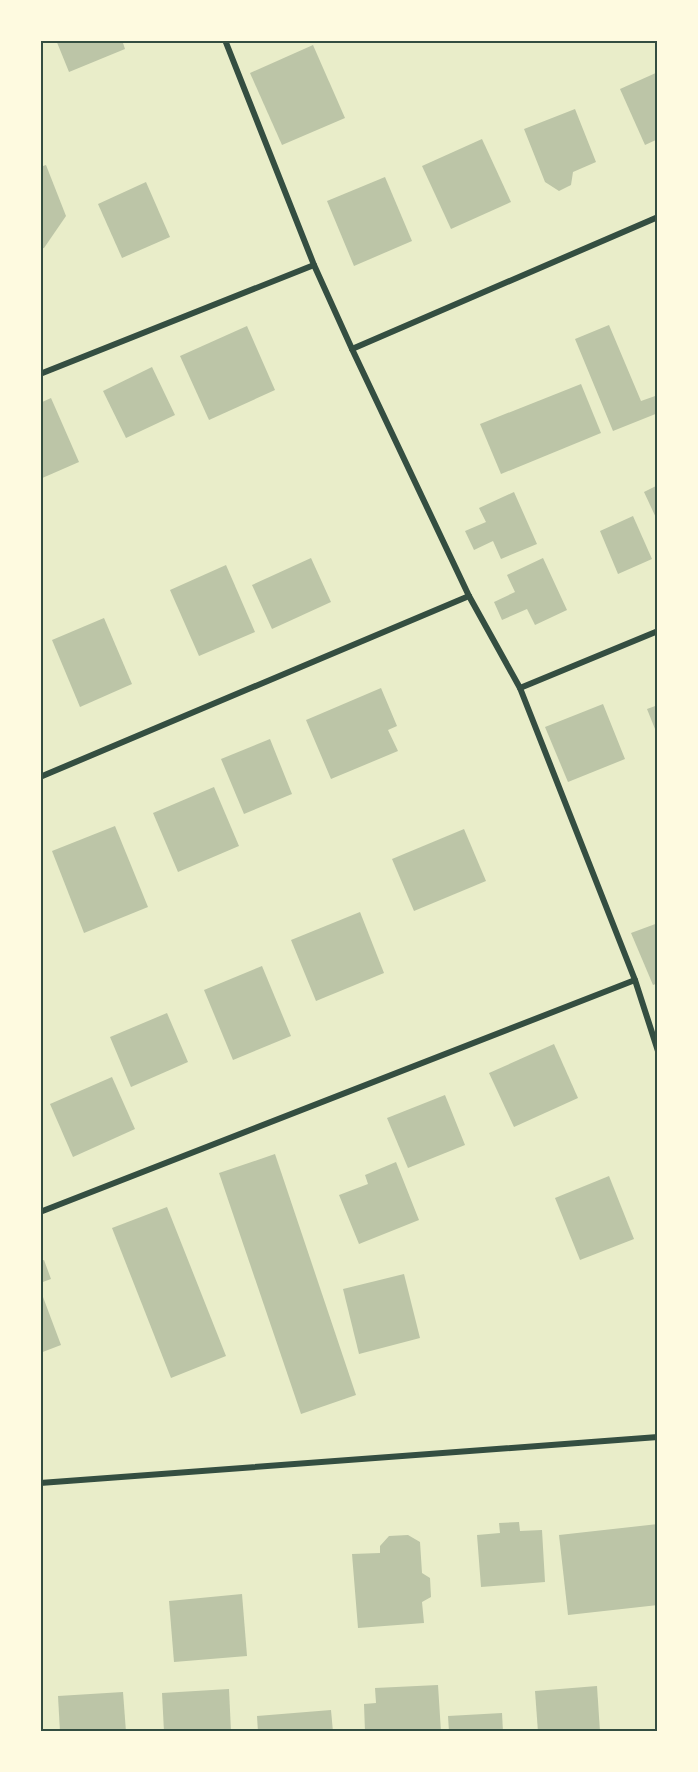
<svg xmlns="http://www.w3.org/2000/svg" width="698" height="1772" viewBox="0 0 698 1772" font-family="'Crimson Pro',serif">
  <style>
    .building { fill: #bcc5a7 }
    .lines { fill: none; stroke-linecap: round; stroke-linejoin: round }
    .minor { stroke: #344e41; stroke-width: 6 }
    .neatline { fill: none; stroke: #344e41; stroke-width: 2 }
  </style>
  <rect width="100%" height="100%" fill="#e9edc9"/>
  <g class="building">
    <path d="M 56,40 L 122,40 L 125,49 L 69,72 Z"/>
    <path d="M 313,45 L 345,118 L 282,145 L 250,73 Z"/>
    <path d="M 658,72 L 658,139 L 645,145 L 620,89 Z"/>
    <path d="M 575,109 L 596,162 L 573,172 L 571,185 L 559,191 L 545,182 L 524,129 Z"/>
    <path d="M 482,139 L 511,202 L 451,229 L 422,166 Z"/>
    <path d="M 46,165 L 66,216 L 44,248 L 40,249 L 40,167 Z"/>
    <path d="M 385,177 L 412,241 L 354,266 L 327,201 Z"/>
    <path d="M 146,182 L 170,237 L 122,258 L 98,204 Z"/>
    <path d="M 609,325 L 641,401 L 658,395 L 658,413 L 613,431 L 575,339 Z"/>
    <path d="M 247,326 L 275,390 L 209,420 L 180,356 Z"/>
    <path d="M 152,367 L 175,415 L 126,438 L 103,391 Z"/>
    <path d="M 581,384 L 601,433 L 501,474 L 480,424 Z"/>
    <path d="M 51,398 L 79,462 L 40,479 L 40,403 Z"/>
    <path d="M 658,485 L 658,522 L 644,492 Z"/>
    <path d="M 514,492 L 537,544 L 501,559 L 493,541 L 474,550 L 465,531 L 486,522 L 479,508 Z"/>
    <path d="M 633,516 L 652,559 L 618,574 L 600,531 Z"/>
    <path d="M 311,558 L 331,602 L 272,629 L 252,585 Z"/>
    <path d="M 543,558 L 567,610 L 535,625 L 527,609 L 502,620 L 494,602 L 515,592 L 507,575 Z"/>
    <path d="M 226,565 L 255,632 L 199,656 L 170,590 Z"/>
    <path d="M 104,618 L 132,684 L 80,707 L 52,640 Z"/>
    <path d="M 381,688 L 397,726 L 388,730 L 398,751 L 331,779 L 306,720 Z"/>
    <path d="M 603,704 L 625,759 L 568,782 L 545,727 Z"/>
    <path d="M 658,705 L 658,734 L 657,734 L 647,709 Z"/>
    <path d="M 270,739 L 292,794 L 244,814 L 221,759 Z"/>
    <path d="M 214,787 L 239,846 L 178,872 L 153,813 Z"/>
    <path d="M 115,826 L 148,907 L 84,933 L 52,851 Z"/>
    <path d="M 464,829 L 486,881 L 414,911 L 392,859 Z"/>
    <path d="M 360,912 L 384,973 L 316,1001 L 291,940 Z"/>
    <path d="M 658,923 L 658,983 L 653,985 L 631,933 Z"/>
    <path d="M 262,966 L 291,1036 L 233,1060 L 204,990 Z"/>
    <path d="M 167,1013 L 188,1062 L 131,1087 L 110,1037 Z"/>
    <path d="M 554,1044 L 578,1098 L 514,1127 L 489,1073 Z"/>
    <path d="M 112,1077 L 135,1129 L 73,1157 L 50,1104 Z"/>
    <path d="M 445,1095 L 465,1145 L 408,1168 L 387,1118 Z"/>
    <path d="M 275,1154 L 356,1395 L 301,1414 L 219,1173 Z"/>
    <path d="M 396,1162 L 419,1220 L 359,1244 L 339,1195 L 368,1184 L 365,1175 Z"/>
    <path d="M 609,1176 L 634,1239 L 580,1260 L 555,1198 Z"/>
    <path d="M 167,1207 L 226,1356 L 171,1378 L 112,1228 Z"/>
    <path d="M 44,1260 L 51,1279 L 40,1283 L 40,1261 Z"/>
    <path d="M 404,1274 L 420,1338 L 359,1354 L 343,1289 Z"/>
    <path d="M 40,1289 L 61,1345 L 40,1353 Z"/>
    <path d="M 519,1522 L 520,1531 L 542,1530 L 545,1582 L 481,1587 L 477,1535 L 500,1533 L 499,1523 Z"/>
    <path d="M 658,1524 L 658,1605 L 568,1615 L 559,1535 Z"/>
    <path d="M 408,1535 L 420,1542 L 422,1573 L 430,1578 L 431,1597 L 422,1602 L 424,1623 L 358,1628 L 352,1554 L 380,1553 L 380,1546 L 389,1536 Z"/>
    <path d="M 242,1594 L 247,1656 L 174,1662 L 169,1601 Z"/>
    <path d="M 438,1685 L 441,1732 L 365,1732 L 364,1704 L 376,1703 L 375,1688 Z"/>
    <path d="M 597,1686 L 600,1732 L 538,1732 L 535,1691 Z"/>
    <path d="M 229,1689 L 231,1732 L 164,1732 L 162,1693 Z"/>
    <path d="M 123,1692 L 126,1732 L 60,1732 L 58,1696 Z"/>
    <path d="M 331,1710 L 333,1732 L 258,1732 L 257,1716 Z"/>
    <path d="M 502,1713 L 503,1732 L 449,1732 L 448,1716 Z"/>
  </g>
  <g class="lines">
    <g class="minor">
      <path d="M 225,40 L 314,265 L 352,349 L 469,596 L 520,688 L 635,980 L 658,1051"/>
      <path d="M 352,349 L 658,217"/>
      <path d="M 40,374 L 314,265"/>
      <path d="M 520,688 L 658,631"/>
      <path d="M 40,777 L 469,596"/>
      <path d="M 40,1212 L 635,980"/>
      <path d="M 40,1483 L 658,1437"/>
    </g>
  </g>
  <rect width="698" height="1772" fill="none" stroke="#fefae0" stroke-width="84"/>
  <rect x="42" y="42" width="614" height="1688" class="neatline"/>
</svg>
